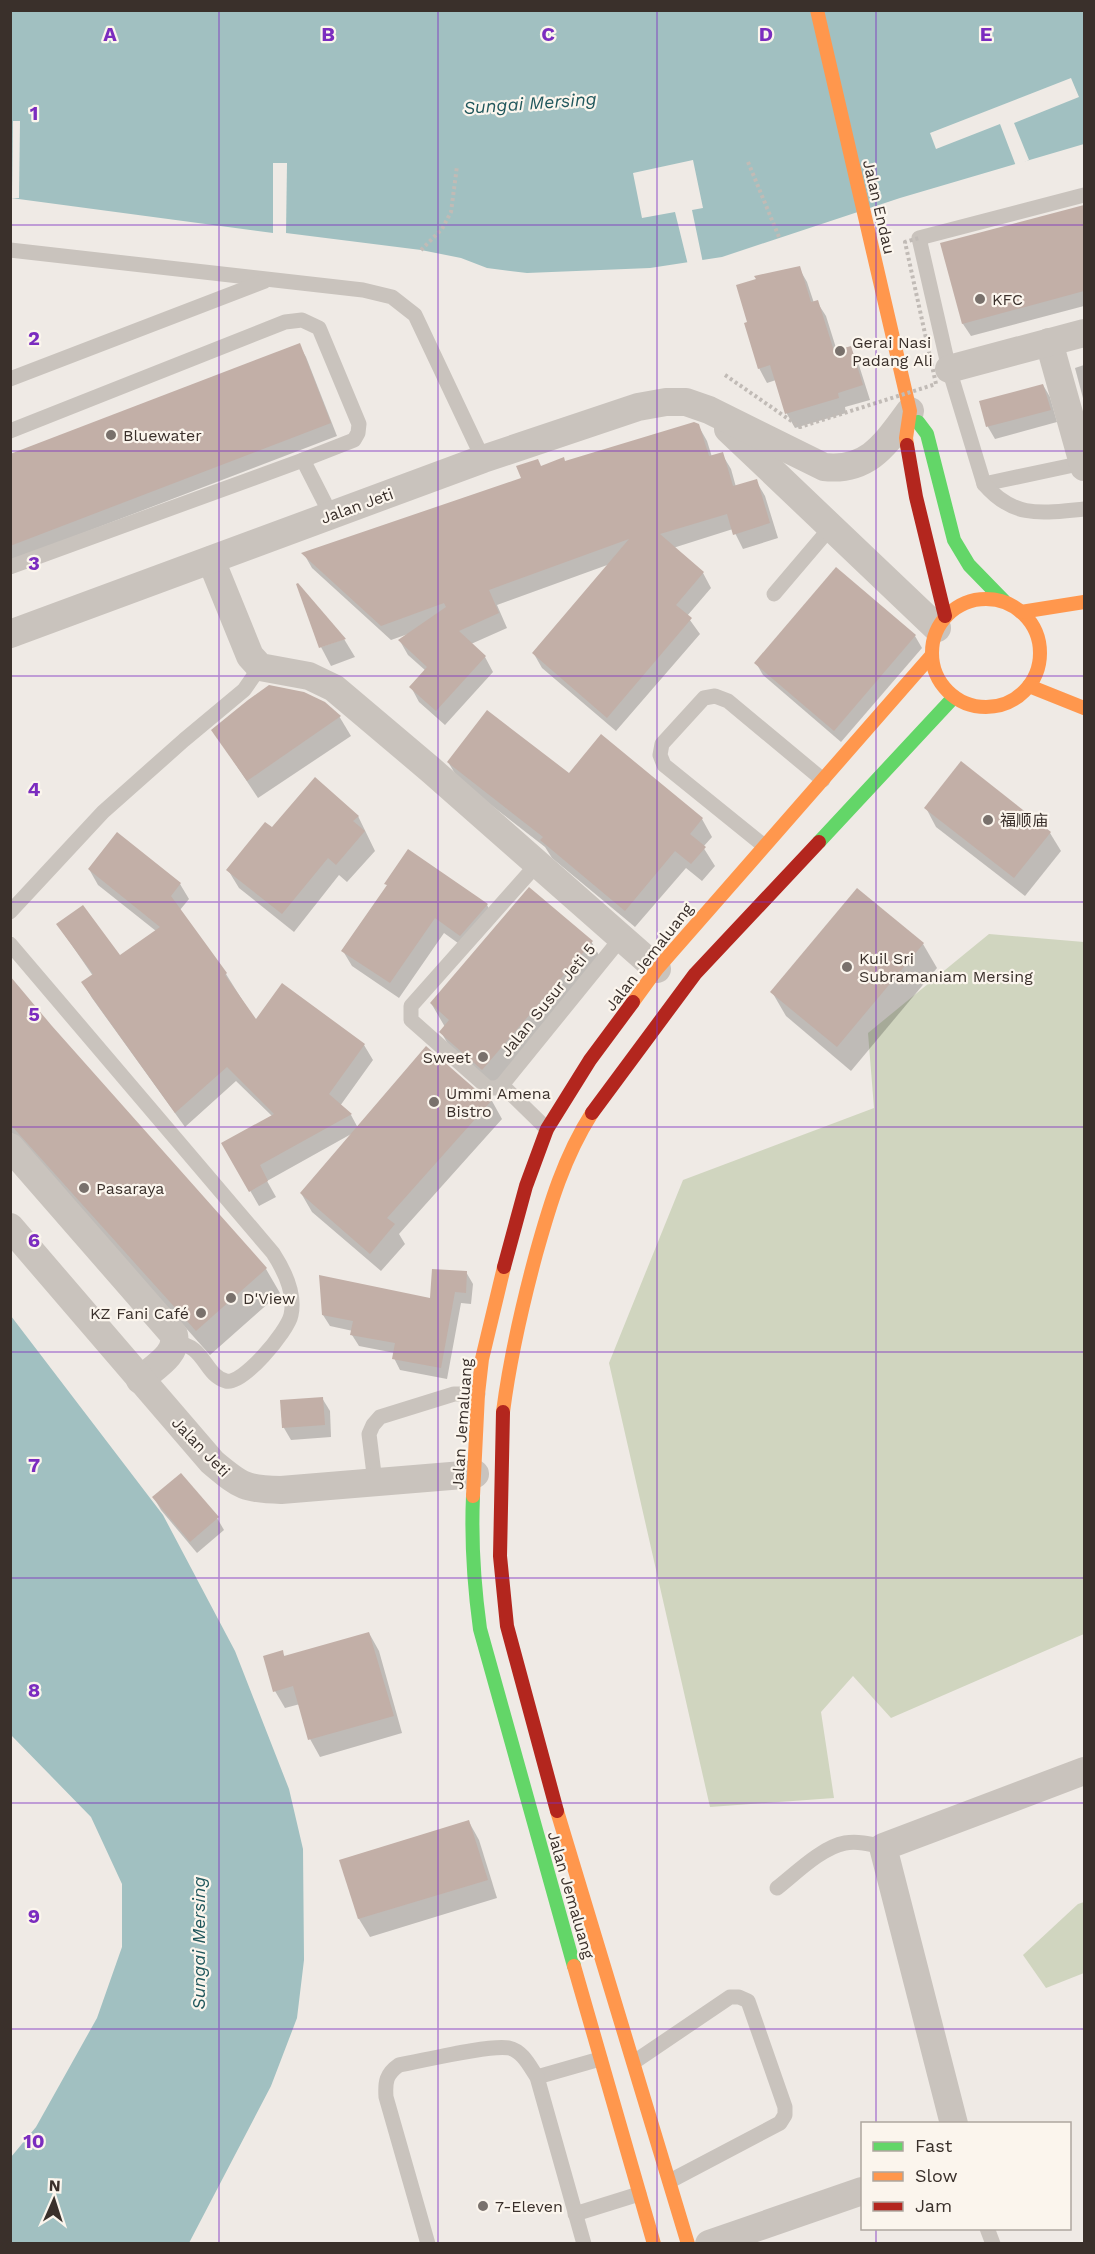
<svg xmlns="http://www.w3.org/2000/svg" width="1095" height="2254" viewBox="0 0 1095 2254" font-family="'Work Sans','Noto Sans SC',sans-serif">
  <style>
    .green { fill: #d0d5bf }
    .water { fill: #a1c0c1 }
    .pier { fill: #efeae5 }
    .shadow { fill: #0003 }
    .building { fill: #c2afa7 }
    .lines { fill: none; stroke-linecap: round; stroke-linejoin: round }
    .path { stroke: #c1bbb6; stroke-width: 4; stroke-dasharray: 3 3; stroke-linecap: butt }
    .lane { stroke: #c9c3bd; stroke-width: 15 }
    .street { stroke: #c9c3bd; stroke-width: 28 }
    .fast { stroke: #63d668; stroke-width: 14 }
    .slow { stroke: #ff974d; stroke-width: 14 }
    .jam { stroke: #b3261e; stroke-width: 14 }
    .path-bridge { stroke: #c1bbb6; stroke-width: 4; stroke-dasharray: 3 3; stroke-linecap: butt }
    .grid { fill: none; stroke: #7b2cbf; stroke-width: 1.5; stroke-opacity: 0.55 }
    .poi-dot { fill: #79716c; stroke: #fbf5ed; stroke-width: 2 }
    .labels { text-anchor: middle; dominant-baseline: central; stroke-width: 4.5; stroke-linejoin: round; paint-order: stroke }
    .street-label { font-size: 16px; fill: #3a302b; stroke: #fbf5ed }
    .poi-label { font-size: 16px; fill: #3a302b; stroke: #fbf5ed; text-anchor: start }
    .water-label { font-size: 18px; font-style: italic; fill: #20575c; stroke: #fbf5ed }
    .grid-label { font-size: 20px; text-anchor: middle; font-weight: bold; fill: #7b2cbf; stroke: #fbf5ed; stroke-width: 4.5; stroke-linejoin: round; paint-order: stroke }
  </style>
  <rect width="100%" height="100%" fill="#efeae5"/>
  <g class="green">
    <path d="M 989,934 L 1084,942 L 1084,1634 L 891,1718 L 853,1676 L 821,1712 L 834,1798 L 710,1807 L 609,1363 L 683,1180 L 874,1108 L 868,1033 Z"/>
    <path d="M 1084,1902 L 1084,1973 L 1046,1988 L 1023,1955 L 1078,1904 Z"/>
  </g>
  <g class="water">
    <path d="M 11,11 L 1084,11 L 1084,144 L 900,198 L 722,257 L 650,268 L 527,273 L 487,268 L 461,258 L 421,250 L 286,233 L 273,233 L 11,198 Z"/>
    <path d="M 11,1316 L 163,1515 L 235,1651 L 289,1789 L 303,1849 L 304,1960 L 297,2018 L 271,2086 L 189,2243 L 11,2243 L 11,2157 L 36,2127 L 97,2018 L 122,1947 L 122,1884 L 91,1817 L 11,1735 Z"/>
  </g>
  <g class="pier">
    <path d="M 1071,78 L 1079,97 L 1014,123 L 1029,160 L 1016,166 L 1000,124 L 936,149 L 930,133 Z"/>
    <path d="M 13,121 L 20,121 L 19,198 L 12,198 Z"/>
    <path d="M 693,160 L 703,208 L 692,210 L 703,263 L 688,265 L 675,212 L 642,218 L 633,173 Z"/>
    <path d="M 273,163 L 287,163 L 286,233 L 273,233 Z"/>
  </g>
  <g class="shadow">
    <path d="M 1084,206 L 1084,306 L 971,336 L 963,324 L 941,244 Z"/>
    <path d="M 799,268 L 807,282 L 814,303 L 817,302 L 826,316 L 837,351 L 850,347 L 858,362 L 870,400 L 845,407 L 846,413 L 795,428 L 787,414 L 776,380 L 767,383 L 759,368 Z"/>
    <path d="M 299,345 L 306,357 L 337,436 L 10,561 L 10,456 Z"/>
    <path d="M 1084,365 L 1084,402 L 1075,368 Z"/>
    <path d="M 1043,385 L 1050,397 L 1057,422 L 995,439 L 988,427 L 981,402 Z"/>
    <path d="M 698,425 L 707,441 L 712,457 L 722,454 L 731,469 L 736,487 L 756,481 L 765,496 L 778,538 L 743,549 L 733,529 L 673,548 L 703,573 L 711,588 L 687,616 L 700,634 L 616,731 L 542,668 L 534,654 L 610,564 L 497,605 L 507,628 L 471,644 L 485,657 L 493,672 L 445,725 L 419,702 L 411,687 L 426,671 L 408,655 L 400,641 L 408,634 L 391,640 L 312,568 L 304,554 L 523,479 L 542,467 L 565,463 Z"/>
    <path d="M 915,636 L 922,648 L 841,742 L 763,675 L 756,663 Z"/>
    <path d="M 344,639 L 355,657 L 331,666 L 321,647 Z"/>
    <path d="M 339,716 L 351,736 L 258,798 L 213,730 Z"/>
    <path d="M 448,762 L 569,775 L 702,819 L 712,837 L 703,847 L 715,866 L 702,881 L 686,868 L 635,927 L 552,858 L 545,847 L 459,780 Z"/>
    <path d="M 926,808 L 1050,833 L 1061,851 L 1025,896 L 936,827 Z"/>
    <path d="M 358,816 L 375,851 L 347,882 L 339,875 L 294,932 L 239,888 L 228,870 L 272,829 Z"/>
    <path d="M 408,851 L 487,905 L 496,921 L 469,951 L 444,933 L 399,998 L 352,966 L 343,951 L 388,886 L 386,884 Z"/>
    <path d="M 89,869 L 180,884 L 189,899 L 180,910 L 226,974 L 256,1022 L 364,1045 L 373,1060 L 340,1106 L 351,1115 L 358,1128 L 481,1097 L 492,1101 L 502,1119 L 399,1234 L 405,1244 L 381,1271 L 312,1212 L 301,1193 L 353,1133 L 267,1181 L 276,1197 L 259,1206 L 223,1144 L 272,1116 L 236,1081 L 185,1127 L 92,998 L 83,983 L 93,976 L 58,925 L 119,957 L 156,931 L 98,885 Z"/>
    <path d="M 591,941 L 605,966 L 497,1093 L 455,1056 L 441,1032 L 445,1027 L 431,1003 Z"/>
    <path d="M 923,944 L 937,968 L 851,1071 L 786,1016 L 772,992 Z"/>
    <path d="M 10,978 L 51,1027 L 266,1269 L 280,1293 L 210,1355 L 10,1131 Z"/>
    <path d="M 466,1272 L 473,1284 L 471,1304 L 461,1303 L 447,1379 L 400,1370 L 394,1358 L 395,1353 L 359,1346 L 352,1335 L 353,1331 L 330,1326 L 323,1315 L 431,1300 Z"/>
    <path d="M 322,1398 L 330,1411 L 331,1437 L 291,1440 L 284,1428 L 282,1401 Z"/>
    <path d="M 154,1498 L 217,1518 L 224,1530 L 197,1553 L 161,1510 Z"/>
    <path d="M 369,1633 L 379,1651 L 402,1733 L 320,1757 L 310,1739 L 300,1704 L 285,1708 L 275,1691 L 282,1652 L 285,1657 Z"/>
    <path d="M 469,1822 L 479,1840 L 497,1898 L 370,1937 L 359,1919 L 341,1861 Z"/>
  </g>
  <g class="building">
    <path d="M 1084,205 L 1084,291 L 962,324 L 940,243 Z"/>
    <path d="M 800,266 L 811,302 L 818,300 L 834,351 L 851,346 L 863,385 L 838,393 L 839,398 L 785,414 L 770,365 L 758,369 L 744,323 L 747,322 L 736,285 L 756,279 L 754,276 Z"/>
    <path d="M 300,343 L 331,423 L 10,546 L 10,454 Z"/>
    <path d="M 1043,384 L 1051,410 L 986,427 L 979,401 Z"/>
    <path d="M 694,422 L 699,424 L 709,456 L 723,452 L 733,486 L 757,479 L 770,523 L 733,535 L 727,514 L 660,534 L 704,572 L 676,605 L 692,618 L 607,718 L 532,653 L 629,539 L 489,590 L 499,613 L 459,631 L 486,656 L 436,711 L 409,687 L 427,667 L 398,640 L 446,607 L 444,603 L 381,626 L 301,553 L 521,478 L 516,466 L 538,459 L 541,466 L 564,457 L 565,461 Z"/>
    <path d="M 836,567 L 916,635 L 834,731 L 754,663 Z"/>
    <path d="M 298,583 L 346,639 L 319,648 L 296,584 Z"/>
    <path d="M 269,685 L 304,692 L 325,702 L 341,716 L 247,781 L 211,730 L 248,700 Z"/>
    <path d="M 487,710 L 569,773 L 601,734 L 703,818 L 690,834 L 706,847 L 691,864 L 675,851 L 625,911 L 540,840 L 543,837 L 447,762 Z"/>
    <path d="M 961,761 L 1051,832 L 1014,878 L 924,808 Z"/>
    <path d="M 315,777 L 359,816 L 353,821 L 365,831 L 336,865 L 328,858 L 282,914 L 226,870 L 265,822 L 272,827 Z"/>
    <path d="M 117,832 L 181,883 L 171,896 L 227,973 L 225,975 L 256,1019 L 282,983 L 365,1044 L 329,1094 L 352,1114 L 260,1165 L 268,1181 L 249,1192 L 221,1143 L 274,1114 L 227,1067 L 175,1113 L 81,982 L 93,974 L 56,924 L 83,905 L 120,955 L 160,927 L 88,869 Z"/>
    <path d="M 408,849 L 488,904 L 460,936 L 435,918 L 390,983 L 341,951 L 387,885 L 384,884 Z"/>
    <path d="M 529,887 L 593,941 L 482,1070 L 439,1032 L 449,1020 L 430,1003 Z"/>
    <path d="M 857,888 L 924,943 L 837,1047 L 770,992 Z"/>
    <path d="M 10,976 L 52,1026 L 267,1268 L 196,1331 L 10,1124 Z"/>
    <path d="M 426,1046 L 482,1095 L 493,1099 L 387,1218 L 395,1224 L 370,1254 L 300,1193 Z"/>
    <path d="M 432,1269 L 467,1271 L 466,1293 L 455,1292 L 441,1368 L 392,1359 L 395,1343 L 350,1335 L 353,1321 L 322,1315 L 319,1275 L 430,1298 Z"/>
    <path d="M 323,1397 L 325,1425 L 282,1428 L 280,1400 Z"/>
    <path d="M 181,1473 L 219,1517 L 190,1542 L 152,1497 Z"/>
    <path d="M 369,1632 L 394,1716 L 308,1740 L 293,1686 L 273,1692 L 263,1656 L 283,1650 L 284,1656 Z"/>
    <path d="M 469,1820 L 488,1880 L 358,1919 L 339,1860 Z"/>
  </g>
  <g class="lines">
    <g class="path">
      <path d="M 748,162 L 779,237"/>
      <path d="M 421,250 L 442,229 L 451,212 L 457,166"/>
    </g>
    <g class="lane">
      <path d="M 10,250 L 363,290 L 392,297 L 415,315 L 483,459"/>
      <path d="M 10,379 L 265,281"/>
      <path d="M 10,431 L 285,322 L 302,320 L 319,328 L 359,424 L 358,433 L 354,440 L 303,460 L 10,567"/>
      <path d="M 303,460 L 331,515"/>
      <path d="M 1083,463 L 984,484 L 949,369 L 919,238 L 1084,195"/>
      <path d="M 984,484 C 1014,519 1042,513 1084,509"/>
      <path d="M 774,594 L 831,527"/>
      <path d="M 763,845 L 664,765 L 660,755 L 662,744 L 704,698 L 715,696 L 728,701 L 823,780"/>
      <path d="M 10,912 L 103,812 L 184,740 L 244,690 L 260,667"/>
      <path d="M 10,944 L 273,1253 C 284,1270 296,1293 291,1315 C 288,1331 242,1386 226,1381 C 204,1375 205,1345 176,1343"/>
      <path d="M 502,1085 L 496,1088 L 488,1088 L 411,1020 L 411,1006 L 538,863"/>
      <path d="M 502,1085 L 622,937"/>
      <path d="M 502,1085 L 547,1129"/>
      <path d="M 375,1482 L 369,1434 L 373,1425 L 380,1417 L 454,1394 L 478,1394"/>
      <path d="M 777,1888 C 795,1874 822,1847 845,1843 C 858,1841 870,1844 883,1847"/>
      <path d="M 634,2062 L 730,1997 L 739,1997 L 748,2001 L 785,2107 L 785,2115 L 780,2123 L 670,2181"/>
      <path d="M 537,2077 L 600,2059"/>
      <path d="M 575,2214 L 639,2194"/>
      <path d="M 987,2228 L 993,2244"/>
      <path d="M 428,2244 L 386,2097 C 385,2082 386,2074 399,2065 C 422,2061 490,2044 509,2048 C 523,2051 530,2067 537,2077 L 584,2244"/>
    </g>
    <g class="street">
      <path d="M 1049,342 L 1084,467"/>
      <path d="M 949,369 L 1084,333"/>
      <path d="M 728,429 L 937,628"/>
      <path d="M 211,560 L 250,656 L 260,667 L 309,676 L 334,688 L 431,770 L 657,969"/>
      <path d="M 10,634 L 483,459 L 638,407 L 666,402 L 686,402 L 709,410 L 824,467 C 869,472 886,443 910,411"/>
      <path d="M 10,1147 L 174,1335 C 178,1355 154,1367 140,1380"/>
      <path d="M 10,1227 L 212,1462 C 241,1486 243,1489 281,1490 L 475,1474"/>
      <path d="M 954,2124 L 883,1847 L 1084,1771"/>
      <path d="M 709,2244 L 862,2191"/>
    </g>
    <g class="fast">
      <path d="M 918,422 L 927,434 L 954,540 L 969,565 L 1004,601"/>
      <path d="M 819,842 L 954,697"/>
      <path d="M 473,1496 C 471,1541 474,1585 480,1629 L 574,1966"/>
    </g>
    <g class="slow">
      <path d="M 817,10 L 910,411 L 906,438 L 907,445"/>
      <circle cx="986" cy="653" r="54"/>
      <path d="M 1021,612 L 1084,602"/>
      <path d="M 1029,686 L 1084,708"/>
      <path d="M 633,1002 L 657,969 L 931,656"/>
      <path d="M 503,1412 C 510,1358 522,1306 536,1254 C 550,1204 564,1157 592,1113"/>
      <path d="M 473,1496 L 478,1394 L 482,1359 L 504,1267"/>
      <path d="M 557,1811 L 688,2244"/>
      <path d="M 574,1966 L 654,2244"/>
    </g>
    <g class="jam">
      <path d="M 907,445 L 916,497 L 945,616"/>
      <path d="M 592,1113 L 695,974 L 819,842"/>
      <path d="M 504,1267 L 526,1186 L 547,1129 L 590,1060 L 633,1002"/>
      <path d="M 503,1412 L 500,1556 L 507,1626 L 557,1811"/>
    </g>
    <path class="path-bridge" d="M 725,375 L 800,427 L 936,384 L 905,242 L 919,238"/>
  </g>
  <path class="grid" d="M 219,10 L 219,2244M 438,10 L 438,2244M 657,10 L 657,2244M 876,10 L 876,2124M 10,225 L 1084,225M 10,451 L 1084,451M 10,676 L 1084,676M 10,902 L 1084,902M 10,1127 L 1084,1127M 10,1352 L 1084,1352M 10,1578 L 1084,1578M 10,1803 L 1084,1803M 10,2029 L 1084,2029M 876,2228 L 876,2244"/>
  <g class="poi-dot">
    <circle cx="980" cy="299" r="6"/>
    <circle cx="840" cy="351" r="6"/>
    <circle cx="111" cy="435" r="6"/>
    <circle cx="988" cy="820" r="6"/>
    <circle cx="847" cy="967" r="6"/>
    <circle cx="483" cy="1057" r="6"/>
    <circle cx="434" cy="1102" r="6"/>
    <circle cx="84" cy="1188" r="6"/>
    <circle cx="231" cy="1298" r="6"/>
    <circle cx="201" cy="1313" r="6"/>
    <circle cx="483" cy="2206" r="6"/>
  </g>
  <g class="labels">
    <g class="street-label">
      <text transform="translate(879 207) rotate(77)">Jalan Endau</text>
      <text transform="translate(357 506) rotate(-20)">Jalan Jeti</text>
      <text transform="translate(649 957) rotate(-52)">Jalan Jemaluang</text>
      <text transform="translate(548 1000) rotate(-51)">Jalan Susur Jeti 5</text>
      <text transform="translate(462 1424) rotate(-86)">Jalan Jemaluang</text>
      <text transform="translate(201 1447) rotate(46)">Jalan Jeti</text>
      <text transform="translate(571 1895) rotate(74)">Jalan Jemaluang</text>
    </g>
    <g class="poi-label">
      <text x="992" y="299">KFC</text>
      <text x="852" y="342">Gerai Nasi<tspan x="852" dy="18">Padang Ali</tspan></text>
      <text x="123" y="435">Bluewater</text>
      <text x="1000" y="820">福顺庙</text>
      <text x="859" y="958">Kuil Sri<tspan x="859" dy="18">Subramaniam Mersing</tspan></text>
      <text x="471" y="1057" text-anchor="end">Sweet</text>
      <text x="446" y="1093">Ummi Amena<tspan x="446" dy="18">Bistro</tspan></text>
      <text x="96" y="1188">Pasaraya</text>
      <text x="243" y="1298">D'View</text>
      <text x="189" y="1313" text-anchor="end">KZ Fani Café</text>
      <text x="495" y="2206">7-Eleven</text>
    </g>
    <g class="water-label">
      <text transform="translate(530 103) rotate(-4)">Sungai Mersing</text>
      <text transform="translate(198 1943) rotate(-90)">Sungai Mersing</text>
    </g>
  </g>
  <g class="grid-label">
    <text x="110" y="41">A</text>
    <text x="328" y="41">B</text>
    <text x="548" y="41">C</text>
    <text x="766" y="41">D</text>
    <text x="986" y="41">E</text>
    <text x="34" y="120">1</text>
    <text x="34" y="345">2</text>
    <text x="34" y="570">3</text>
    <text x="34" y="796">4</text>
    <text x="34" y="1021">5</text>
    <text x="34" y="1247">6</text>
    <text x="34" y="1472">7</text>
    <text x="34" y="1697">8</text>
    <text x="34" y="1923">9</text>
    <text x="34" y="2148">10</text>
  </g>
  <rect width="1095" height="2254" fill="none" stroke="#3a302b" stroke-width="24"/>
  <rect x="861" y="2122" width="210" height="108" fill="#fbf5ed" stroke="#aea69f" stroke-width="1.5"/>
  <rect x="873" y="2142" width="30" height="9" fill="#63d668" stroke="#aea69f" stroke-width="1.5"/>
  <text x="915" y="2152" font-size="18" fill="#3a302b">Fast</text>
  <rect x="873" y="2172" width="30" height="9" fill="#ff974d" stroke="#aea69f" stroke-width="1.5"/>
  <text x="915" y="2182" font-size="18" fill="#3a302b">Slow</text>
  <rect x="873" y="2202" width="30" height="9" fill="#b3261e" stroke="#aea69f" stroke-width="1.5"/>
  <text x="915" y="2212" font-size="18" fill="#3a302b">Jam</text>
  <g transform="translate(54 2200) rotate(3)" stroke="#fbf5ed" stroke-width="4.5" paint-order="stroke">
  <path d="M0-4.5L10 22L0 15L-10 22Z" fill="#3a302b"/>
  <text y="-9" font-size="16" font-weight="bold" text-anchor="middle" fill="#3a302b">N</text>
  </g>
</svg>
